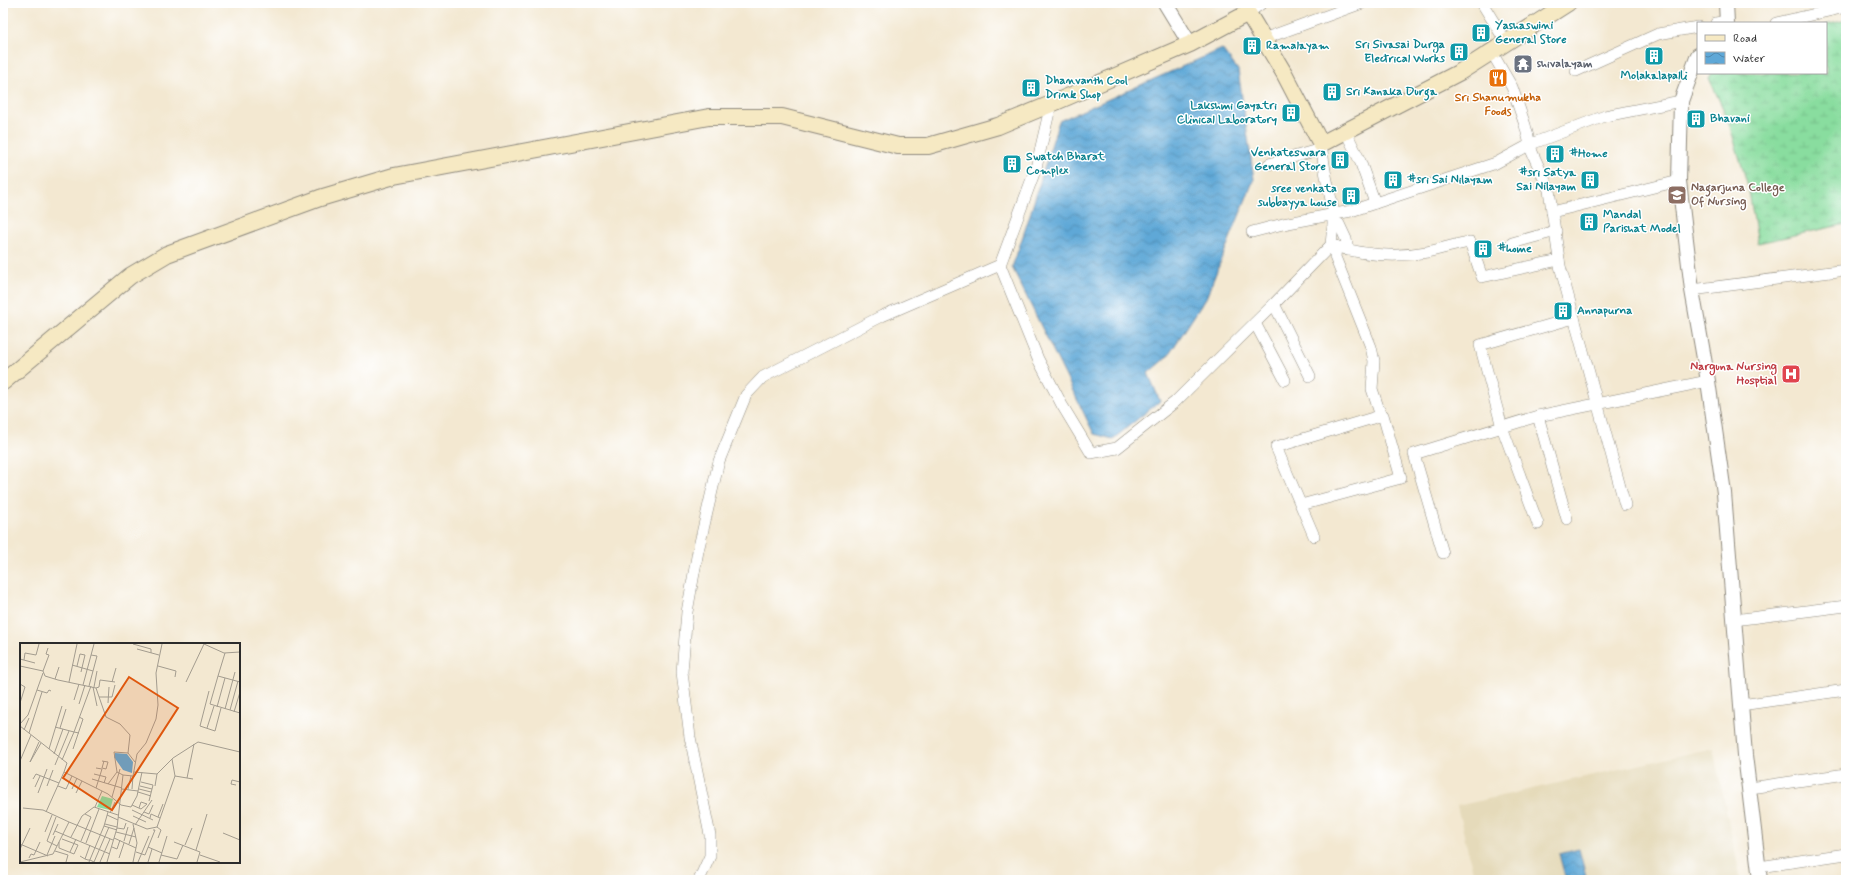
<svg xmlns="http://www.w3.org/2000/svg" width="1849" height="883" viewBox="0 0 1849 883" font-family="Mynerve,sans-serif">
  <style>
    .built { fill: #e5daba }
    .wetland { fill: url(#wetland-marsh); stroke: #5a8465 }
    .water { fill: url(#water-waves); stroke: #456a81 }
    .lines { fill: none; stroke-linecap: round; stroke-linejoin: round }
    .minor-casing { stroke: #8f8a7e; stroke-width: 12 }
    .tertiary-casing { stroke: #8f8a7e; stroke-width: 16 }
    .secondary-casing { stroke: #8f8a7e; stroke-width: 18 }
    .minor { stroke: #fff; stroke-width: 11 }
    .tertiary { stroke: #fff; stroke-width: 14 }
    .secondary { stroke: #f6e9c3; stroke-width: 16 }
    .labels { text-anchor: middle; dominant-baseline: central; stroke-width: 3; stroke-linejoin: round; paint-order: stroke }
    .culture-label { font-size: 12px; font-weight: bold; fill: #0d838f; stroke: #fff; text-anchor: start }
    .worship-label { font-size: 12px; font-weight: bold; fill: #5b616d; stroke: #fff; text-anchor: start }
    .food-label { font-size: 12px; font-weight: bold; fill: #c56008; stroke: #fff }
    .education-label { font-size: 12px; font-weight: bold; fill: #785e54; stroke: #fff; text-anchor: start }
    .health-label { font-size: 12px; font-weight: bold; fill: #be3a42; stroke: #fff; text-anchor: end }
    .inset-road { fill: none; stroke: #a39c8f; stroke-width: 1 }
    .view { fill: #df570e; fill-opacity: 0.15; stroke: #df570e; stroke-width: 2 }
    .inset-edge { fill: none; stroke: #2b2b2b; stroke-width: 2 }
  </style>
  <defs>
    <pattern id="wetland-marsh" width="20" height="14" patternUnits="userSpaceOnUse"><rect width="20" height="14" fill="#89dd9f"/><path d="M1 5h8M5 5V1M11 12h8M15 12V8" fill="none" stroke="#76be89"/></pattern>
    <pattern id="water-waves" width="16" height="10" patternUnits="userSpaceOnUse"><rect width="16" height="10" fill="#5fa8d7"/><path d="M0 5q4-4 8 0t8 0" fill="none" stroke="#4f89af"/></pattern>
  </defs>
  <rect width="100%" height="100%" fill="#fff"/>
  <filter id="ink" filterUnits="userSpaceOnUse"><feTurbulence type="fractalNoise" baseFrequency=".025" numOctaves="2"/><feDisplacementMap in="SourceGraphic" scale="8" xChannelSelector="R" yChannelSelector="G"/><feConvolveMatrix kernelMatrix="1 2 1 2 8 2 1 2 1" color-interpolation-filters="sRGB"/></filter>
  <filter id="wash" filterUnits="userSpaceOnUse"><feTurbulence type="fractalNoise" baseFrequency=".012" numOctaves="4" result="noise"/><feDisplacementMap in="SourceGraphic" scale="16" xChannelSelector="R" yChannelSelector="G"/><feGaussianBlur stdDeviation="0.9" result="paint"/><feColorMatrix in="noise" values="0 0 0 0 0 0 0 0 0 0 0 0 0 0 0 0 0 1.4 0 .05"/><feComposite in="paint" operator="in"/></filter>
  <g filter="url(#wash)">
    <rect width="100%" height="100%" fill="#f3e8d1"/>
    <path class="built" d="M 1713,748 L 1741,880 L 1475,880 L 1457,806 Z"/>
    <path class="wetland" d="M 1846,20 L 1846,224 L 1758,243 L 1748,186 L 1727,117 L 1709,78 L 1712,73 L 1826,73 L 1826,25 Z"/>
    <g class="water">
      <path d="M 1222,49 L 1238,70 L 1254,179 L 1206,298 L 1168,356 L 1148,373 L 1160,401 L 1113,439 L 1094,434 L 1012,267 C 1030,219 1043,170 1059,121 Z"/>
      <path d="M 1579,849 L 1587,880 L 1566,880 L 1559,854 Z"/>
    </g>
  </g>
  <g filter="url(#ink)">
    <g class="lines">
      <defs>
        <g id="minor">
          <path d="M 1482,3 L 1506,42"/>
          <path d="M 1248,13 L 1262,3"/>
          <path d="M 1716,23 L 1727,21"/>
          <path d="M 1776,23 L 1846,7"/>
          <path d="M 1263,39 L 1362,3"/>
          <path d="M 1491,51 L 1512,87 L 1525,125 L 1532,152 L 1549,190 L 1560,266 L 1625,505"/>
          <path d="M 1576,71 L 1658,34 L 1698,27"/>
          <path d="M 1051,104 L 1036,168 L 1000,265 L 1038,359 L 1062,405 L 1091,453 L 1117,448 L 1175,402 L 1274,304 L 1331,245 L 1334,214 L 1325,171 L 1321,144"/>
          <path d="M 1345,130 L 1360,161 L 1375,203"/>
          <path d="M 1269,164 L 1321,149"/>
          <path d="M 1552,212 L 1679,181"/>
          <path d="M 1333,222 L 1339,224 L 1346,239 L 1348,250"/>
          <path d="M 1252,232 L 1283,224 L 1351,211 L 1496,163 L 1531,144 L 1605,116 L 1681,101"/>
          <path d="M 1512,243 L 1556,231"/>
          <path d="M 1331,245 C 1362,255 1395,258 1427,252 C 1442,249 1455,244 1470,242 L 1482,277 L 1559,260"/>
          <path d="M 1336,246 L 1335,257 L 1371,347 L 1374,361 L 1372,389 L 1381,416"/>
          <path d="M 1692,290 L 1846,270"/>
          <path d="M 1274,304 L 1310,376"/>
          <path d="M 1255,323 L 1285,380"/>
          <path d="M 1538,416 L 1567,519"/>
          <path d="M 1301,505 L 1401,478 L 1383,415 L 1276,447 L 1314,536"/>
          <path d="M 1538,524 L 1502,427 L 1480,345 L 1574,318"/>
          <path d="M 1443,553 L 1414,454 L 1538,416 L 1708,381"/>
          <path d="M 1734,620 L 1846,606"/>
          <path d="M 1741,705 L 1846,690"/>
          <path d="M 1750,788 L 1846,774"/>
          <path d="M 1759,867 L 1846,854"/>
          <path d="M 699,880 L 710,856 L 710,835 L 690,737 L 682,672 L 687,612 L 698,551 L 719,461 L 746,395 L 763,377 L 882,316 L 1000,265"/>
        </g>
        <g id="tertiary">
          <path d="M 1165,3 L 1190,44"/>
          <path d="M 1726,3 L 1727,23"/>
          <path d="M 1698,55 L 1681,101 L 1679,181 L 1692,290 L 1708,381 L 1724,493 L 1745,755 L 1760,880"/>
        </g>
        <path id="secondary" d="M 3,382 L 130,276 L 167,254 L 320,198 L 394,176 L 709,117 L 782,117 L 898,146 L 928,146 L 998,126 L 1051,104 L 1190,44 L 1248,13 L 1284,73 L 1321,144 L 1460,72 L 1568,3"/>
      </defs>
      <use href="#minor" class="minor-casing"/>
      <use href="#tertiary" class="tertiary-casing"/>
      <use href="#secondary" class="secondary-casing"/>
      <use href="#minor" class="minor"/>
      <use href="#tertiary" class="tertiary"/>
      <use href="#secondary" class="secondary"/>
    </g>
  </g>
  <defs>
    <symbol id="building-square" viewBox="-11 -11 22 22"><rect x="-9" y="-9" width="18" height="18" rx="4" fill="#0f9aa8" stroke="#fff"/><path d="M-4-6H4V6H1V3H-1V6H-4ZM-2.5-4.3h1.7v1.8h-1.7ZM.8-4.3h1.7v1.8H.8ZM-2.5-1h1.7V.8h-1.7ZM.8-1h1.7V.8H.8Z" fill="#fff"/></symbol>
    <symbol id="temple-square" viewBox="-11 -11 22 22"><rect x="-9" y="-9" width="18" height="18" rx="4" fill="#6b7280" stroke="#fff"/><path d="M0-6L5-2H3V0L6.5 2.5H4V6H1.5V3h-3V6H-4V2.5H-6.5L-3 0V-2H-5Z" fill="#fff"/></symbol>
    <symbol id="restaurant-square" viewBox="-11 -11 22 22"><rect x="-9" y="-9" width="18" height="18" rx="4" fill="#e8710a" stroke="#fff"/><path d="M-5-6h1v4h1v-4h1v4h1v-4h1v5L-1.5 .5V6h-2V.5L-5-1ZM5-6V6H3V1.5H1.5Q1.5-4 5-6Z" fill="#fff"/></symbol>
    <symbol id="university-square" viewBox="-11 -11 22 22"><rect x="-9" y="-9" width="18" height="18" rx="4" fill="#8d6e63" stroke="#fff"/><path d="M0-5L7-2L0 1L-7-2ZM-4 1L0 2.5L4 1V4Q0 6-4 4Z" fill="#fff"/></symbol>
    <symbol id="hospital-square" viewBox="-11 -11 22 22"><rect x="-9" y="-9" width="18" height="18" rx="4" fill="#e0444e" stroke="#fff"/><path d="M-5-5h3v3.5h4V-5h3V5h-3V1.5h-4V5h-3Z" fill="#fff"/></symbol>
  </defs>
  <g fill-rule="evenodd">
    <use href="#building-square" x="1470" y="22" width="22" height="22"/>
    <use href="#building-square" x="1241" y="35" width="22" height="22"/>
    <use href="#building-square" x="1448" y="41" width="22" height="22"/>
    <use href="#building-square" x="1643" y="45" width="22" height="22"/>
    <use href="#temple-square" x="1512" y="53" width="22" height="22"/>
    <use href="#restaurant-square" x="1487" y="67" width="22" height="22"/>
    <use href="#building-square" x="1020" y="77" width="22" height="22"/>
    <use href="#building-square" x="1321" y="81" width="22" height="22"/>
    <use href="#building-square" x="1280" y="102" width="22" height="22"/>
    <use href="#building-square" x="1685" y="108" width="22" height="22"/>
    <use href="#building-square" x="1544" y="143" width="22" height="22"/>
    <use href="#building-square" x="1329" y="149" width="22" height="22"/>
    <use href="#building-square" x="1001" y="153" width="22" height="22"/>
    <use href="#building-square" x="1382" y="169" width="22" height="22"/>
    <use href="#building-square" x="1579" y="169" width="22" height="22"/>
    <use href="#university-square" x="1666" y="184" width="22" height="22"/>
    <use href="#building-square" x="1340" y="185" width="22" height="22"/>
    <use href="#building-square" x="1578" y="211" width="22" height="22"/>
    <use href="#building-square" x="1472" y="238" width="22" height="22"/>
    <use href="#building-square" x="1552" y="300" width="22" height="22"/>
    <use href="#hospital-square" x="1780" y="363" width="22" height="22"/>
  </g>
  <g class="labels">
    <g class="culture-label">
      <text x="1495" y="26">Yashaswini<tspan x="1495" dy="14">General Store</tspan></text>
      <text x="1445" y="45" text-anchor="end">Sri Sivasai Durga<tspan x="1445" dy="14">Electrical Works</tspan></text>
      <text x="1266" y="46">Ramalayam</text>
      <text x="1654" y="76" text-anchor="middle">Molakalapalli</text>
      <text x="1045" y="81">Dhanvanth Cool<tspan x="1045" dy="14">Drink Shop</tspan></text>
      <text x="1346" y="92">Sri Kanaka Durga</text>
      <text x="1277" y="106" text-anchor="end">Lakshmi Gayatri<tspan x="1277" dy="14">Clinical Laboratory</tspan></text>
      <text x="1710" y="119">Bhavani</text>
      <text x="1326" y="153" text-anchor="end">Venkateswara<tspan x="1326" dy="14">General Store</tspan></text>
      <text x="1569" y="154">#Home</text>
      <text x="1026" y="157">Swatch Bharat<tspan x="1026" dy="14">Complex</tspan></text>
      <text x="1576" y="173" text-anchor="end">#sri Satya<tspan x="1576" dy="14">Sai Nilayam</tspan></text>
      <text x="1407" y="180">#sri Sai Nilayam</text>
      <text x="1337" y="189" text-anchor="end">sree venkata<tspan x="1337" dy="14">subbayya house</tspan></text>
      <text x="1603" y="215">Mandal<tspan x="1603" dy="14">Parishat Model</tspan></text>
      <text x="1497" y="249">#home</text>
      <text x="1577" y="311">Annapurna</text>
    </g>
    <g class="worship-label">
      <text x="1537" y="64">shivalayam</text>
    </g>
    <g class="food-label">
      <text x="1498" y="98">Sri Shanumukha<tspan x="1498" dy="14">Foods</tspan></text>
    </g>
    <g class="education-label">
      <text x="1691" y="188">Nagarjuna College<tspan x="1691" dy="14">Of Nursing</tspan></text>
    </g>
    <g class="health-label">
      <text x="1777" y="367">Narguna Nursing<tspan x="1777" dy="14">Hosptial</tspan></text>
    </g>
  </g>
  <g transform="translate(20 643)">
    <rect width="220" height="220" fill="#f3e8d1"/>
    <path d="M 82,153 L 93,156 L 90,167 L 77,164 Z" fill="#89dd9f"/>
    <path d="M 95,110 L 107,111 L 113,119 L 112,130 L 103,127 L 94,114 Z" fill="#5fa8d7"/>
    <path class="inset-road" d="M 113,1 L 131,6 L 131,10M 184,1 L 204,10 L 220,9M 117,6 L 139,12M 0,16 L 15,20M 4,17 L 5,10 L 16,12 L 19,1M 52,22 L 73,28M 0,23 L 23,28 L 25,33 L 38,37 L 76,45 L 86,74 L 100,81 L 110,92 L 108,110M 57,23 L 60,11 L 65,12 L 61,29M 138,23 L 156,28 L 155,34M 23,28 L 29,12 L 26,11 L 28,5M 198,33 L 205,10M 35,36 L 39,24M 49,39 L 57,1M 92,39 L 96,25M 166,39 L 184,1M 0,41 L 5,44 L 0,60M 63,42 L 74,1M 69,43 L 77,13 L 71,12M 73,44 L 77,63M 74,44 L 77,28M 76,45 L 79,44 L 80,37 L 95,39M 17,47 L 27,50 L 29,47 L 31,48M 189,48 L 180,83 L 195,88 L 201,65M 79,54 L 92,54 L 95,42M 54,57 L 59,41M 88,60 L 89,44M 59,61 L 65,42M 190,61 L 198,33 L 220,39M 190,61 L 220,70M 197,64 L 205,35M 205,66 L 215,29M 210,67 L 218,38M 214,69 L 220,49M 0,81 L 8,72 L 23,30M 0,83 L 47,120 L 44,129 L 88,151 L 101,162 L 111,164 L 117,153 L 122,129M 35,84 L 54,89 L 42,117M 40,85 L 46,66M 187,85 L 194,63M 4,87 L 9,75M 9,90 L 22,49M 59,90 L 54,89 L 71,43M 19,99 L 10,119 L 21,100M 29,106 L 42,63M 53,106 L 63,76 L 59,74M 34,111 L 43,86M 0,118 L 11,92M 82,118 L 88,119 L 86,126 L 82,125 L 84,118M 35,122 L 49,88M 76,125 L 82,126 L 76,145M 114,129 L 137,131 L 153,115 L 178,99 L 220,109M 74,131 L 86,134 L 84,140M 103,132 L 97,129 L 94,109 L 108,110 L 115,119M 155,133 L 173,136M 167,135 L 174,101M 13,136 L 16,131 L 39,140 L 44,129M 72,136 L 102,145M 121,139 L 133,142 L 129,158M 88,141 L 97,129M 216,142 L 211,141 L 212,137 L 220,139M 27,143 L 33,127M 38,143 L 46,146 L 52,133M 120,143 L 132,146M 135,143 L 137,131M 15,144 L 20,133M 52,146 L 57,135M 102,146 L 118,148M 108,146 L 111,133M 112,146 L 113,133M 119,146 L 131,149M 118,149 L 131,153M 18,150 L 27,126M 56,150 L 62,138M 92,154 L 100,126M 112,162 L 121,166 L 127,161 L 121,159 L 119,165M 75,164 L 82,148M 3,165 L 23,167 L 49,179M 112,167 L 133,177M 26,169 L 39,140M 88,169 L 84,183 L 97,187M 124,169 L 129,171 L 133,162M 90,170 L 95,159M 87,172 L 98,177M 113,173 L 126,179M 36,174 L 27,198 L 37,203M 98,174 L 127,186 L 137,184 L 155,133 L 152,116M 138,174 L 143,161M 130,175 L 131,171 L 140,175M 85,181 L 97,184M 113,181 L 117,200 L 113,219M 115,182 L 132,157M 137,184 L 141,187 L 138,195M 97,185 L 104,186 L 106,180M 35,188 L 90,211M 25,189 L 32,172M 96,189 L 116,194M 203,190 L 220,197M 33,192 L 38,181M 51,194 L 62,173 L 74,164 L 98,172M 94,195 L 116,205M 61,198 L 71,174 L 65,171M 104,198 L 108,184M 39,199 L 39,205 L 54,211 L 58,202 L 42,196M 154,199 L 180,209 L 177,219M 66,200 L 79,166M 0,201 L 28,213M 109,201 L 114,185M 165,202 L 172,185M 92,204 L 97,206 L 100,197M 128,204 L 142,210M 0,206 L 10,185M 176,207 L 187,171M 35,208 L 48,212 L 46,219M 50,209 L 56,196M 116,209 L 125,212 L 135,187 L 133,187M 27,212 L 35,193M 141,212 L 157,216 L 163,202M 180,212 L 200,219M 60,213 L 65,216 L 68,217 L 70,217 L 74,219 L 89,184M 9,215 L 11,211 L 14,212 L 20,199M 99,215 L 104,200M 65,216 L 70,202M 0,219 L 33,211 L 49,179 L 93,197M 69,219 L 84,183M 80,219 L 90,196M 87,219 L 97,185 L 103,132 L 113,133 L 117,111 L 126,100 L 136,76 L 138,62 L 136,30 L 142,1M 118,219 L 129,193M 128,219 L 132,206M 139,219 L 147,193"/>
    <path class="view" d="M 109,34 L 158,65 L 92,167 L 43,135 Z"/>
    <rect width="220" height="220" class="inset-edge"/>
  </g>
  <rect width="1849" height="883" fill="none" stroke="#fff" stroke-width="16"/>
  <rect x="1697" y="22" width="130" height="52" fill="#ffffff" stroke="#aaaaaa"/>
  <rect x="1705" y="35" width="20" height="6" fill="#f6e9c3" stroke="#aaaaaa"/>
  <text x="1733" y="42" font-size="12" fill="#2b2b2b">Road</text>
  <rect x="1705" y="52" width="20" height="12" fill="url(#water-waves)" stroke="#aaaaaa"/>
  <text x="1733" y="62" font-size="12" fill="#2b2b2b">Water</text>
</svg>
